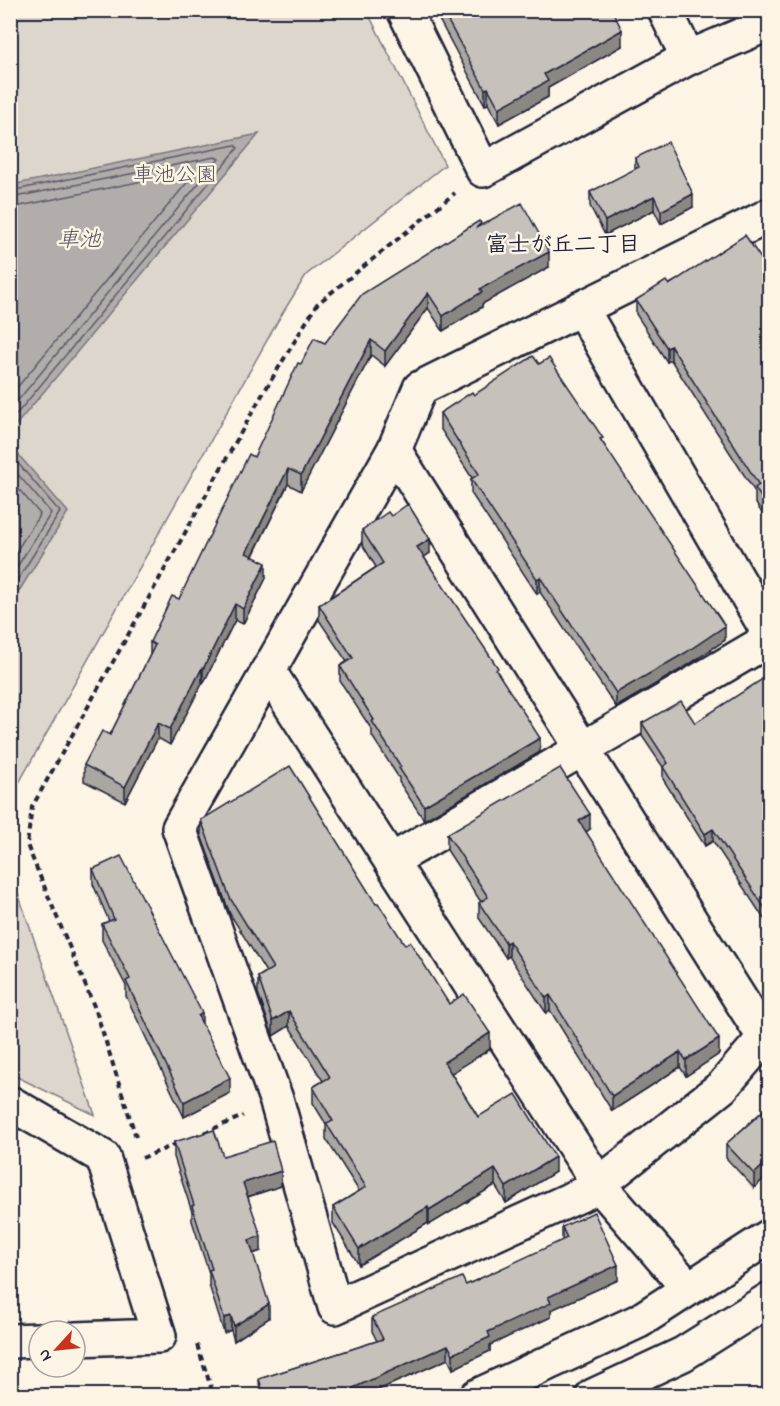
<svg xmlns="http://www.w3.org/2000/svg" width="780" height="1406" viewBox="0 0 780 1406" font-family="'Indie Flower','Klee One',sans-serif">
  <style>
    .green { fill: #dcd6cc; stroke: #7f7c84; stroke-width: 1.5 }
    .water { fill: #b2adab; stroke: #78757e; stroke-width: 1.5 }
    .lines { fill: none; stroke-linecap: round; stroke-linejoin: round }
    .shore { stroke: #5c5a68; stroke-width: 1.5 }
    .minor-casing { stroke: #22223b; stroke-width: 38 }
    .path { stroke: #22223b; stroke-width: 4; stroke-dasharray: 6 4.5; stroke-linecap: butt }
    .minor { stroke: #fcf5e5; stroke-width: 33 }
    .wall { fill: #aaa6a1; stroke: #22223b; stroke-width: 1.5 }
    .shaded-wall { fill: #8b8783; stroke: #22223b; stroke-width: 1.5 }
    .building { fill: #c6c1bb; stroke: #22223b; stroke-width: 1.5 }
    .labels { text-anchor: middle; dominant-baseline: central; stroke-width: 5; stroke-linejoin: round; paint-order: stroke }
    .park-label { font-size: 21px; fill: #504f5f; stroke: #fcf5e5 }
    .water-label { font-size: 22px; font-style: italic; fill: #545362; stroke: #fcf5e5 }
    .neighbourhood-label { font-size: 22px; font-weight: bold; fill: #22223b; stroke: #fcf5e5 }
  </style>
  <rect width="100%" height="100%" fill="#fcf5e5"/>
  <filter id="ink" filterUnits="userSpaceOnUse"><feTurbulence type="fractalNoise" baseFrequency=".0167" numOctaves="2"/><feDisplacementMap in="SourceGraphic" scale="12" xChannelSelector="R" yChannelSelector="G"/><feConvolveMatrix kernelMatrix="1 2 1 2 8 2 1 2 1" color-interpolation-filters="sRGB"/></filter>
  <g filter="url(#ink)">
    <g class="green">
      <path d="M 11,11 L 367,11 L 445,165 L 306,275 L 279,319 L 11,797 Z"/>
      <path d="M 10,873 L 11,873 L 95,1115 L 11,1074 Z"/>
    </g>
    <g class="water">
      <path d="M 259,134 L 11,431 L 11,185 Z"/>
      <path d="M 10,445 L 68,512 L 11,604 L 10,604 Z"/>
    </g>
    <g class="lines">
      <g class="shore">
        <path d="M 10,191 L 235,145 L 238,148 L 10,422"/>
        <path d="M 10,198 L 215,157 L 219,159 L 10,410"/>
        <path d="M 10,208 L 192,171 L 195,173 L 10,396"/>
        <path d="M 10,454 L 60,512 L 10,592"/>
        <path d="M 10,465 L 51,513 L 10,578"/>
        <path d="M 10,479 L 40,514 L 10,561"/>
      </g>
      <defs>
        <g id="minor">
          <path d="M 404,10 L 483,170 L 688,58 L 770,23"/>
          <path d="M 665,10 L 688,58"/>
          <path d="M 770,215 L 420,388 L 394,450 L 179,828 L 277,1102 L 335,1307 L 600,1186 L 603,1181 L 722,1087 L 770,1031"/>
          <path d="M 581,308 L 770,635"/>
          <path d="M 394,450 L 764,1037"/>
          <path d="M 268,670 L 600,1186 L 688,1288"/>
          <path d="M 391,861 L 770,639"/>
          <path d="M 10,1103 L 103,1157 L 159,1336 L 75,1339"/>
          <path d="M 10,1341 L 39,1340"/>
          <path d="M 477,1396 L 639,1321 L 770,1236"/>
          <path d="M 593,1396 L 683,1354 L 770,1299"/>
        </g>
      </defs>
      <use href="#minor" class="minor-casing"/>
      <g class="path">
        <path d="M 136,1137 L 96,1011 L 27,845 L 32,807 L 258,402 L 317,304 L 455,193"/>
        <path d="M 194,1137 L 243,1116"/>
        <path d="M 142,1158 L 179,1143"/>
        <path d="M 197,1345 L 214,1396"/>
      </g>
      <use href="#minor" class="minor"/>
    </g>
    <g class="wall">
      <path d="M 436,10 L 612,10 L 622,46 L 548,88 L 548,97 L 499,124 L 488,104 L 485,105 L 436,14 Z"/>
      <path d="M 635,158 L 693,207 L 661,224 L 654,210 L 605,235 L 590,206 L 590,192 L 635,170 Z"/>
      <path d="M 481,226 L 549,267 L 482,304 L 482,307 L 443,331 L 428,308 L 385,366 L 371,355 L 301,491 L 288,484 L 253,556 L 266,578 L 243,624 L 235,620 L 203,684 L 202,684 L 170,745 L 158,738 L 125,802 L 84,781 L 84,765 L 110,735 L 150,655 L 150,642 L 179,599 L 254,457 L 301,364 L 325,343 Z"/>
      <path d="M 770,272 L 770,526 L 755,502 L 755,492 L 671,360 L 667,362 L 636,314 L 636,300 L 669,285 Z"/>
      <path d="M 539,364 L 603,443 L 725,640 L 685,667 L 616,707 L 540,592 L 537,594 L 471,493 L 471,479 L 472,478 L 440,428 L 440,413 L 474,395 Z"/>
      <path d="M 391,516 L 430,553 L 424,557 L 498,673 L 540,752 L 424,820 L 399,782 L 399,778 L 372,736 L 372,730 L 340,681 L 340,666 L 347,662 L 319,620 L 319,605 L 376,567 L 362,544 L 362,530 Z"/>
      <path d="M 770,687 L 770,928 L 713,841 L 705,846 L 663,779 L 663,767 L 642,736 L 642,723 L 695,723 Z"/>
      <path d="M 201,820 L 376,904 L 405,945 L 449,1004 L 490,1049 L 451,1073 L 478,1117 L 555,1172 L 506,1203 L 495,1185 L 429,1225 L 428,1223 L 359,1265 L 333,1223 L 333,1207 L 359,1191 L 326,1139 L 326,1124 L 313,1103 L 313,1087 L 323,1081 L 289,1026 L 273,1036 L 258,993 L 258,977 L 266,972 L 230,914 L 201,835 Z"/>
      <path d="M 590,829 L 586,832 L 719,1054 L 686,1076 L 680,1067 L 612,1111 L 550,1010 L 546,1013 L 509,956 L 506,958 L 479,918 L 479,903 L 481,902 L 447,850 L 447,834 Z"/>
      <path d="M 93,869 L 202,1024 L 230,1093 L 184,1117 L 126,996 L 126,986 L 102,940 L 102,924 L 109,921 L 93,884 Z"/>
      <path d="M 770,1098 L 770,1173 L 754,1188 L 726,1158 L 726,1144 L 768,1106 L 768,1100 Z"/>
      <path d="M 174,1142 L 223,1156 L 281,1186 L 248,1197 L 261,1251 L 253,1254 L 269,1318 L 234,1341 L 231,1330 L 224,1333 L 209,1285 L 209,1273 L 192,1221 L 192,1212 L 174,1157 Z"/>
      <path d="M 562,1227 L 618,1280 L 551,1310 L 551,1317 L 490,1345 L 490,1351 L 453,1369 L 448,1359 L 367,1395 L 260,1395 L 259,1379 L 377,1341 L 372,1331 L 372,1317 L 466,1285 L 562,1241 Z"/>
    </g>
    <g class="shaded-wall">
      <path d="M 622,30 L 622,46 L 548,88 L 548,97 L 499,124 L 499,108 L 544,74 Z"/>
      <path d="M 488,88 L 488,104 L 485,105 L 485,89 Z"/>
      <path d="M 693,194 L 693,207 L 661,224 L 661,211 Z"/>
      <path d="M 654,196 L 654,210 L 605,235 L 605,221 Z"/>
      <path d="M 549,252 L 549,267 L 482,304 L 482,307 L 443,331 L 443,316 L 480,289 Z"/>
      <path d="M 428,293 L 428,308 L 385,366 L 385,351 Z"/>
      <path d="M 371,340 L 371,355 L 301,491 L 301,475 Z"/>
      <path d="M 671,346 L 671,360 L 667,362 L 667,348 Z"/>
      <path d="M 288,469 L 288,484 L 246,569 L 246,553 Z"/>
      <path d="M 430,539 L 430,553 L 417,562 L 417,547 Z"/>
      <path d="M 266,563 L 266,578 L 243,624 L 243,609 Z"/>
      <path d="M 540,577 L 540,592 L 537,594 L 537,579 Z"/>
      <path d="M 235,604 L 235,620 L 203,684 L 203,669 Z"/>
      <path d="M 725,626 L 725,640 L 685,667 L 616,707 L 616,693 Z"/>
      <path d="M 202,668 L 202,684 L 170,745 L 170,729 Z"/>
      <path d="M 158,723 L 158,738 L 125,802 L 125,787 Z"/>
      <path d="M 540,738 L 540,752 L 424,820 L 424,806 Z"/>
      <path d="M 590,814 L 590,829 L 579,837 L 579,821 Z"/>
      <path d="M 713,829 L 713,841 L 705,846 L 705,834 Z"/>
      <path d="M 509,941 L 509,956 L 506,958 L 506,943 Z"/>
      <path d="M 550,995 L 550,1010 L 546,1013 L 546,998 Z"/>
      <path d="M 289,1011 L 289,1026 L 273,1036 L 273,1021 Z"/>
      <path d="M 202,1013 L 202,1029 L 198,1016 Z"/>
      <path d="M 490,1033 L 490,1049 L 444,1078 L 444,1062 Z"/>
      <path d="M 719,1039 L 719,1054 L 686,1076 L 686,1060 Z"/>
      <path d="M 680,1052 L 680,1067 L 612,1111 L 612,1096 Z"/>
      <path d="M 230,1078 L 230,1093 L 184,1117 L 184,1102 Z"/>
      <path d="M 555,1157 L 555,1172 L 506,1203 L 506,1187 Z"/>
      <path d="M 770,1159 L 770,1173 L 754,1188 L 754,1174 Z"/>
      <path d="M 495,1169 L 495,1185 L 429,1225 L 429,1210 Z"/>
      <path d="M 281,1171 L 281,1186 L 243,1198 L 243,1183 Z"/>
      <path d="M 428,1207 L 428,1223 L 359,1265 L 359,1249 Z"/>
      <path d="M 261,1236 L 261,1251 L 249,1255 L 249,1240 Z"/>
      <path d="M 618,1265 L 618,1280 L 551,1310 L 551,1317 L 490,1345 L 490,1351 L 453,1369 L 453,1354 L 488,1332 L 548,1297 Z"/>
      <path d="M 269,1304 L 269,1318 L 234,1341 L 234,1326 Z"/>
      <path d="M 231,1316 L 231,1330 L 224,1333 L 224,1318 Z"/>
      <path d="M 448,1345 L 448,1359 L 367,1395 L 337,1395 Z"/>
    </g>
    <g class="building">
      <path d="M 442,10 L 612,10 L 622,30 L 544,74 L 548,81 L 499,108 L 488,88 L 485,89 Z"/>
      <path d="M 668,142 L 693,194 L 661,211 L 654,196 L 605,221 L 590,192 L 639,167 L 635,158 Z"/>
      <path d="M 522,203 L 549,252 L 480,289 L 482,292 L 443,316 L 428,293 L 385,351 L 371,340 L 301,475 L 288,469 L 246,553 L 266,563 L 243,609 L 235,604 L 203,669 L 202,668 L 170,729 L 158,723 L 125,787 L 84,765 L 102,731 L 110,735 L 155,645 L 150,642 L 172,596 L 179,599 L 249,454 L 254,457 L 298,363 L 301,364 L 314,338 L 325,343 L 362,294 L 479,221 L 481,223 L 476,228 Z"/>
      <path d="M 745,235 L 770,272 L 770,511 L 755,488 L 759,485 L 671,346 L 667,348 L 636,300 L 666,281 L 669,285 Z"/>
      <path d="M 533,356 L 539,364 L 549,358 L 603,438 L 600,439 L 725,626 L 685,653 L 616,693 L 540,577 L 537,579 L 471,479 L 479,474 L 440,413 L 472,392 L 474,395 Z"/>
      <path d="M 408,504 L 430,539 L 417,547 L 498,668 L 496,670 L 540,738 L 424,806 L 399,768 L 401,767 L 372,721 L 374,720 L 340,666 L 353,658 L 319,605 L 383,563 L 362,530 L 388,512 L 391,516 Z"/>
      <path d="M 764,678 L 770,687 L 770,916 L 713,829 L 705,834 L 663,767 L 668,763 L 642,723 L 681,701 L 695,723 Z"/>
      <path d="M 290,766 L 376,904 L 378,903 L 405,945 L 410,942 L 449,1004 L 464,994 L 490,1033 L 444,1062 L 478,1117 L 516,1094 L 555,1157 L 506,1187 L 495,1169 L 429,1210 L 428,1207 L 359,1249 L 333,1207 L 366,1187 L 326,1123 L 333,1121 L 313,1087 L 330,1077 L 289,1011 L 273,1021 L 258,977 L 273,968 L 230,898 L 201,820 Z"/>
      <path d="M 560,768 L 590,814 L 579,821 L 719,1039 L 686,1060 L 680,1052 L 612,1096 L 550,995 L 546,998 L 509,941 L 506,943 L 479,903 L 488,897 L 447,834 Z"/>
      <path d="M 121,856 L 202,1013 L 198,1016 L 230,1078 L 184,1102 L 126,981 L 130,979 L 102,924 L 114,919 L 93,869 Z"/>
      <path d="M 770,1105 L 770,1159 L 754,1174 L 726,1144 Z"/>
      <path d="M 214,1130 L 223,1156 L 273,1141 L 281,1171 L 243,1183 L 261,1236 L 249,1240 L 269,1304 L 234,1326 L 231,1316 L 224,1318 L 209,1270 L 212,1269 L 192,1206 L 194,1205 L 174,1142 Z"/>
      <path d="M 594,1212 L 618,1265 L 548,1297 L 551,1303 L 488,1332 L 490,1337 L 453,1354 L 448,1345 L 353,1388 L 353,1390 L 337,1395 L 264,1395 L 259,1379 L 383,1339 L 372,1317 L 462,1277 L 466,1285 L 567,1238 L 562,1227 Z"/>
    </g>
  </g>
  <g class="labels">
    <g class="park-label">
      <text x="175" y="176">車池公園</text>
    </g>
    <g class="water-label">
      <text x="79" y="241">車池</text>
    </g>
    <g class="neighbourhood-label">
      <text x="563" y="246">富士が丘二丁目</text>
    </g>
  </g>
  <rect width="780" height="1406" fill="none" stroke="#fcf5e5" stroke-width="36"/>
  <rect x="18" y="18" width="744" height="1370" fill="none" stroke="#22223b" stroke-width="2" filter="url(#ink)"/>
  <g transform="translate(57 1349) rotate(243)"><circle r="28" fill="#fcf5e5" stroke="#a5a1a1" stroke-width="1.5"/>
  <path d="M0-4.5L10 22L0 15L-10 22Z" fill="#c8321e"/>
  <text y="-9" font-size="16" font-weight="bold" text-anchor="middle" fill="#22223b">N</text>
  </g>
</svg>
